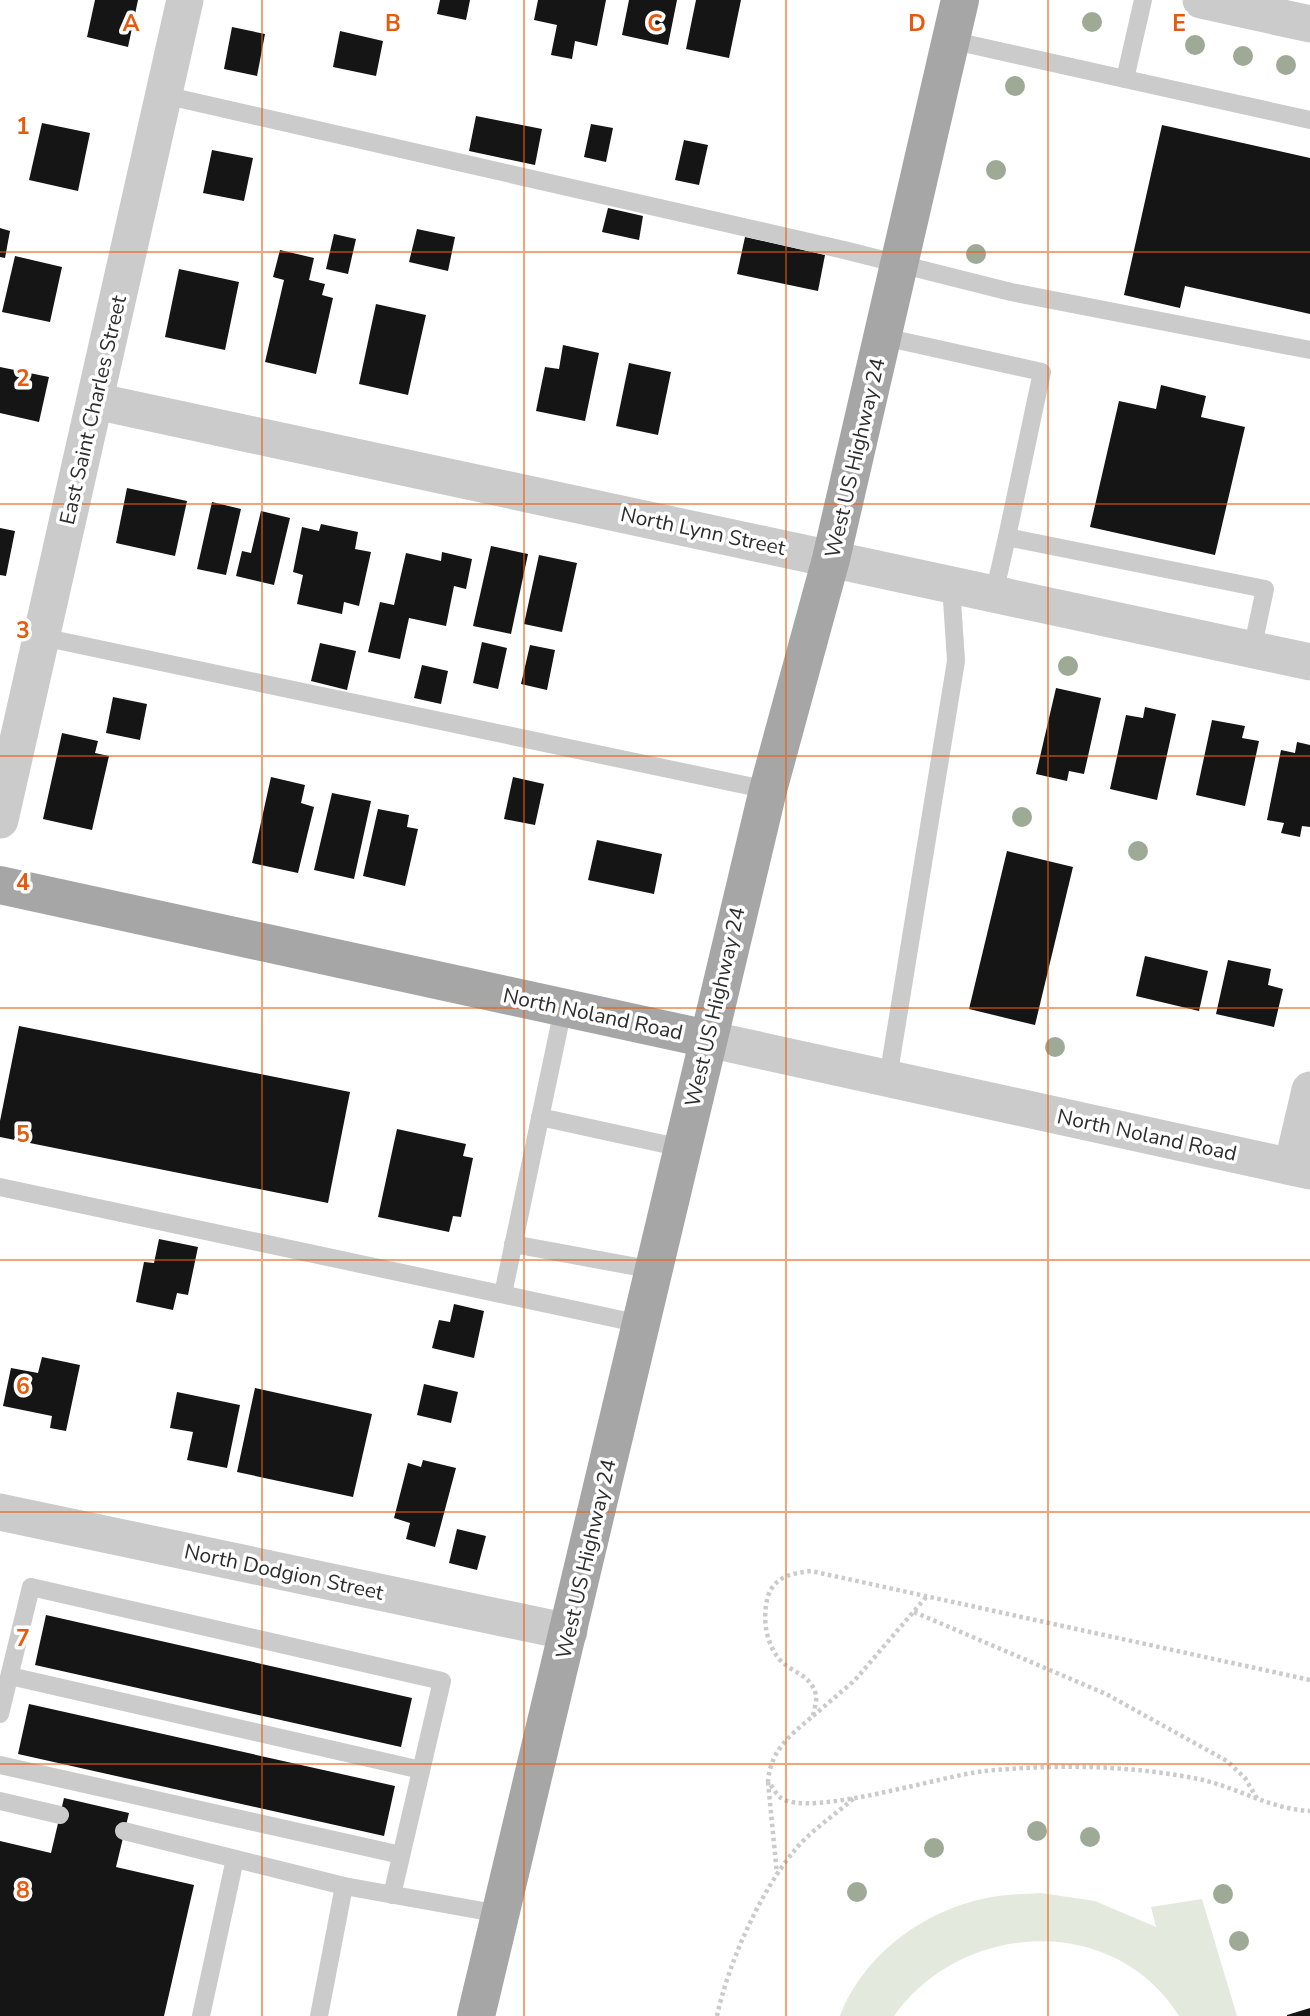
<svg xmlns="http://www.w3.org/2000/svg" width="1310" height="2016" viewBox="0 0 1310 2016" font-family="'Nunito Sans',sans-serif">
  <style>
    .green { fill: #e3eadd }
    .building { fill: #151515 }
    .lines { fill: none; stroke-linecap: round; stroke-linejoin: round }
    .path { stroke: #cbcbcb; stroke-width: 4.5; stroke-dasharray: 3.5 3.5; stroke-linecap: butt }
    .lane { stroke: #cbcbcb; stroke-width: 18 }
    .street { stroke: #cbcbcb; stroke-width: 37 }
    .primary { stroke: #a6a6a6; stroke-width: 38 }
    .tree { fill: #9eaa96 }
    .grid { fill: none; stroke: #e8590c; stroke-width: 2; stroke-opacity: 0.55 }
    .labels { text-anchor: middle; dominant-baseline: central; stroke-width: 7; stroke-linejoin: round; paint-order: stroke }
    .street-label { font-size: 21px; fill: #2e2e2e; stroke: #fff }
    .grid-label { font-size: 23px; text-anchor: middle; font-weight: bold; fill: #e8590c; stroke: #fff; stroke-width: 7; stroke-linejoin: round; paint-order: stroke }
  </style>
  <rect width="100%" height="100%" fill="#fff"/>
  <path class="green" d="M 1041,1893 L 1095,1901 L 1156,1927 L 1151,1907 L 1202,1899 L 1237,2016 L 1179,2016 C 1114,1912 961,1921 894,2016 L 840,2016 C 864,1953 927,1908 992,1897 C 1008,1894 1025,1894 1041,1893 Z"/>
  <g class="building">
    <path d="M 95,0 L 138,0 L 128,47 L 87,37 Z"/>
    <path d="M 440,0 L 470,0 L 466,20 L 437,14 Z"/>
    <path d="M 538,0 L 606,0 L 597,46 L 575,41 L 572,59 L 551,55 L 557,25 L 534,20 Z"/>
    <path d="M 629,0 L 677,0 L 668,45 L 622,35 Z"/>
    <path d="M 696,0 L 741,0 L 729,58 L 686,49 Z"/>
    <path d="M 232,27 L 265,34 L 257,76 L 224,69 Z"/>
    <path d="M 340,31 L 383,41 L 376,76 L 333,67 Z"/>
    <path d="M 476,116 L 542,129 L 535,165 L 469,151 Z"/>
    <path d="M 42,123 L 90,133 L 78,191 L 29,180 Z"/>
    <path d="M 591,124 L 613,128 L 606,162 L 584,157 Z"/>
    <path d="M 1162,125 L 1310,158 L 1310,314 L 1185,286 L 1180,308 L 1124,295 Z"/>
    <path d="M 684,140 L 708,145 L 699,185 L 675,180 Z"/>
    <path d="M 212,150 L 253,158 L 244,201 L 203,193 Z"/>
    <path d="M 608,208 L 643,216 L 639,240 L 602,232 Z"/>
    <path d="M 0,228 L 10,231 L 5,258 L 0,257 Z"/>
    <path d="M 417,229 L 455,237 L 448,271 L 409,262 Z"/>
    <path d="M 334,234 L 356,239 L 348,274 L 326,269 Z"/>
    <path d="M 745,237 L 825,255 L 818,291 L 737,274 Z"/>
    <path d="M 280,250 L 314,258 L 309,280 L 325,284 L 322,295 L 333,298 L 316,374 L 265,362 L 284,280 L 273,277 Z"/>
    <path d="M 15,256 L 62,267 L 50,322 L 2,312 Z"/>
    <path d="M 179,269 L 239,282 L 225,350 L 165,337 Z"/>
    <path d="M 376,304 L 426,315 L 408,395 L 359,384 Z"/>
    <path d="M 563,345 L 599,353 L 585,421 L 536,411 L 545,367 L 559,369 Z"/>
    <path d="M 629,363 L 671,372 L 658,435 L 616,426 Z"/>
    <path d="M 0,367 L 49,377 L 39,422 L 0,413 Z"/>
    <path d="M 1161,385 L 1206,396 L 1201,417 L 1245,427 L 1215,555 L 1090,527 L 1119,401 L 1156,409 Z"/>
    <path d="M 127,488 L 187,501 L 175,556 L 116,543 Z"/>
    <path d="M 212,502 L 241,509 L 226,575 L 197,569 Z"/>
    <path d="M 261,511 L 290,518 L 274,585 L 236,576 L 242,551 L 251,553 Z"/>
    <path d="M 321,524 L 358,532 L 355,549 L 371,552 L 359,606 L 344,602 L 342,614 L 297,604 L 303,575 L 293,572 L 302,527 L 319,531 Z"/>
    <path d="M 0,528 L 15,531 L 6,576 L 0,575 Z"/>
    <path d="M 491,546 L 528,554 L 511,634 L 473,626 Z"/>
    <path d="M 442,552 L 472,559 L 466,589 L 454,586 L 446,626 L 409,618 L 400,659 L 368,652 L 380,602 L 394,605 L 406,553 L 441,561 Z"/>
    <path d="M 539,555 L 577,563 L 562,632 L 524,624 Z"/>
    <path d="M 482,642 L 507,648 L 498,689 L 473,683 Z"/>
    <path d="M 320,643 L 356,651 L 347,690 L 311,681 Z"/>
    <path d="M 530,645 L 555,650 L 547,690 L 521,684 Z"/>
    <path d="M 422,665 L 448,671 L 441,704 L 414,698 Z"/>
    <path d="M 1056,688 L 1101,698 L 1084,774 L 1069,771 L 1067,781 L 1036,774 Z"/>
    <path d="M 113,697 L 147,704 L 140,740 L 106,733 Z"/>
    <path d="M 1145,707 L 1176,714 L 1157,800 L 1110,789 L 1126,715 L 1143,718 Z"/>
    <path d="M 1212,720 L 1245,726 L 1242,738 L 1259,741 L 1245,806 L 1196,795 Z"/>
    <path d="M 62,733 L 98,741 L 95,753 L 109,756 L 92,830 L 43,819 Z"/>
    <path d="M 1297,742 L 1310,745 L 1310,827 L 1302,826 L 1300,837 L 1281,833 L 1284,823 L 1267,820 L 1281,750 L 1295,753 Z"/>
    <path d="M 271,777 L 305,785 L 301,803 L 314,807 L 298,873 L 252,863 Z"/>
    <path d="M 513,777 L 544,784 L 535,825 L 504,819 Z"/>
    <path d="M 332,793 L 371,801 L 354,879 L 314,870 Z"/>
    <path d="M 378,809 L 409,815 L 407,827 L 418,829 L 405,886 L 363,876 Z"/>
    <path d="M 597,840 L 662,854 L 654,894 L 588,880 Z"/>
    <path d="M 1007,851 L 1073,867 L 1035,1025 L 969,1009 Z"/>
    <path d="M 1145,956 L 1208,971 L 1199,1011 L 1136,996 Z"/>
    <path d="M 1228,960 L 1271,969 L 1268,985 L 1283,989 L 1274,1027 L 1216,1014 Z"/>
    <path d="M 19,1026 L 350,1092 L 328,1203 L 0,1137 L 0,1121 Z"/>
    <path d="M 397,1129 L 466,1144 L 463,1156 L 473,1158 L 461,1217 L 453,1216 L 449,1232 L 378,1217 Z"/>
    <path d="M 159,1239 L 198,1247 L 188,1295 L 177,1293 L 173,1310 L 136,1302 L 144,1262 L 154,1263 Z"/>
    <path d="M 454,1304 L 484,1311 L 474,1358 L 432,1348 L 439,1320 L 450,1322 Z"/>
    <path d="M 42,1357 L 80,1365 L 66,1431 L 50,1428 L 52,1416 L 3,1406 L 11,1368 L 38,1373 Z"/>
    <path d="M 424,1384 L 458,1392 L 451,1423 L 417,1415 Z"/>
    <path d="M 255,1388 L 372,1414 L 353,1497 L 237,1472 Z"/>
    <path d="M 177,1392 L 240,1405 L 227,1468 L 187,1460 L 193,1432 L 170,1428 Z"/>
    <path d="M 423,1460 L 456,1468 L 435,1547 L 406,1539 L 410,1523 L 394,1518 L 408,1463 L 421,1467 Z"/>
    <path d="M 457,1529 L 486,1536 L 477,1570 L 449,1563 Z"/>
    <path d="M 46,1615 L 412,1698 L 401,1747 L 35,1665 Z"/>
    <path d="M 29,1704 L 395,1786 L 384,1836 L 18,1754 Z"/>
    <path d="M 64,1798 L 129,1813 L 116,1867 L 194,1885 L 164,2016 L 0,2016 L 0,1841 L 51,1853 Z"/>
    <path d="M 1310,2008 L 1310,2016 L 1287,2016 L 1287,2015 Z"/>
  </g>
  <g class="lines">
    <g class="path">
      <path d="M 914,1612 L 1106,1694 L 1227,1761 L 1245,1778 L 1258,1800"/>
      <path d="M 1310,1680 L 811,1571 C 793,1573 775,1576 768,1596 C 762,1617 765,1645 782,1662 C 795,1674 811,1675 816,1695 C 817,1701 814,1710 813,1716 C 789,1736 771,1750 768,1781 C 772,1786 776,1794 781,1798 C 810,1818 944,1775 985,1771 C 1055,1764 1134,1765 1203,1780 C 1240,1789 1271,1809 1310,1811"/>
      <path d="M 813,1716 L 855,1680 L 927,1596"/>
      <path d="M 768,1782 L 777,1874"/>
      <path d="M 717,2016 C 728,1964 760,1892 794,1851 C 810,1831 835,1815 854,1798"/>
    </g>
    <g class="lane">
      <path d="M 950,40 L 1125,79 L 1143,0"/>
      <path d="M 1125,79 L 1310,120"/>
      <path d="M 164,95 L 844,250 L 1011,292 L 1310,350"/>
      <path d="M 884,337 L 1042,372 L 1007,537"/>
      <path d="M 994,594 L 1007,537 L 1265,589 L 1252,650"/>
      <path d="M 42,637 L 768,790"/>
      <path d="M 888,1078 L 956,661 L 951,585"/>
      <path d="M 540,1117 L 682,1148"/>
      <path d="M 0,1187 L 641,1324"/>
      <path d="M 513,1244 L 654,1270"/>
      <path d="M 503,1294 L 563,1009"/>
      <path d="M 10,1676 L 421,1770"/>
      <path d="M 0,1714 L 31,1587 L 442,1681 L 392,1895"/>
      <path d="M 0,1765 L 401,1855"/>
      <path d="M 0,1801 L 60,1815"/>
      <path d="M 124,1831 L 344,1886 L 500,1914"/>
      <path d="M 201,2016 L 235,1859"/>
      <path d="M 319,2016 L 344,1886"/>
    </g>
    <g class="street">
      <path d="M 1201,0 L 1310,24"/>
      <path d="M 95,401 L 1310,662"/>
      <path d="M 0,820 L 185,0"/>
      <path d="M 708,1039 L 1310,1171"/>
      <path d="M 1292,1167 L 1310,1090"/>
      <path d="M 0,1512 L 569,1632"/>
    </g>
    <g class="primary">
      <path d="M 0,885 L 708,1039"/>
      <path d="M 476,2016 L 768,790 L 831,559 L 960,0"/>
    </g>
  </g>
  <g class="tree">
    <circle cx="1092" cy="22" r="10"/>
    <circle cx="1195" cy="45" r="10"/>
    <circle cx="1243" cy="56" r="10"/>
    <circle cx="1286" cy="65" r="10"/>
    <circle cx="1015" cy="86" r="10"/>
    <circle cx="996" cy="170" r="10"/>
    <circle cx="976" cy="254" r="10"/>
    <circle cx="1068" cy="666" r="10"/>
    <circle cx="1022" cy="817" r="10"/>
    <circle cx="1138" cy="851" r="10"/>
    <circle cx="1055" cy="1047" r="10"/>
    <circle cx="1037" cy="1831" r="10"/>
    <circle cx="1090" cy="1837" r="10"/>
    <circle cx="934" cy="1848" r="10"/>
    <circle cx="857" cy="1892" r="10"/>
    <circle cx="1223" cy="1894" r="10"/>
    <circle cx="1239" cy="1941" r="10"/>
  </g>
  <path class="grid" d="M 262,0 L 262,2016M 524,0 L 524,2016M 786,0 L 786,2016M 1048,0 L 1048,2016M 0,252 L 1310,252M 0,504 L 1310,504M 0,756 L 1310,756M 0,1008 L 1310,1008M 0,1260 L 1310,1260M 0,1512 L 1310,1512M 0,1764 L 1310,1764"/>
  <g class="labels">
    <g class="street-label">
      <text transform="translate(93 410) rotate(-77)">East Saint Charles Street</text>
      <text transform="translate(855 458) rotate(-77)">West US Highway 24</text>
      <text transform="translate(703 531) rotate(12)">North Lynn Street</text>
      <text transform="translate(715 1007) rotate(-77)">West US Highway 24</text>
      <text transform="translate(593 1014) rotate(12)">North Noland Road</text>
      <text transform="translate(1147 1135) rotate(12)">North Noland Road</text>
      <text transform="translate(586 1559) rotate(-77)">West US Highway 24</text>
      <text transform="translate(284 1572) rotate(12)">North Dodgion Street</text>
    </g>
  </g>
  <g class="grid-label">
    <text x="131" y="31">A</text>
    <text x="393" y="31">B</text>
    <text x="655" y="31">C</text>
    <text x="917" y="31">D</text>
    <text x="1179" y="31">E</text>
    <text x="23" y="134">1</text>
    <text x="23" y="386">2</text>
    <text x="23" y="638">3</text>
    <text x="23" y="890">4</text>
    <text x="23" y="1142">5</text>
    <text x="23" y="1394">6</text>
    <text x="23" y="1646">7</text>
    <text x="23" y="1898">8</text>
  </g>
</svg>
